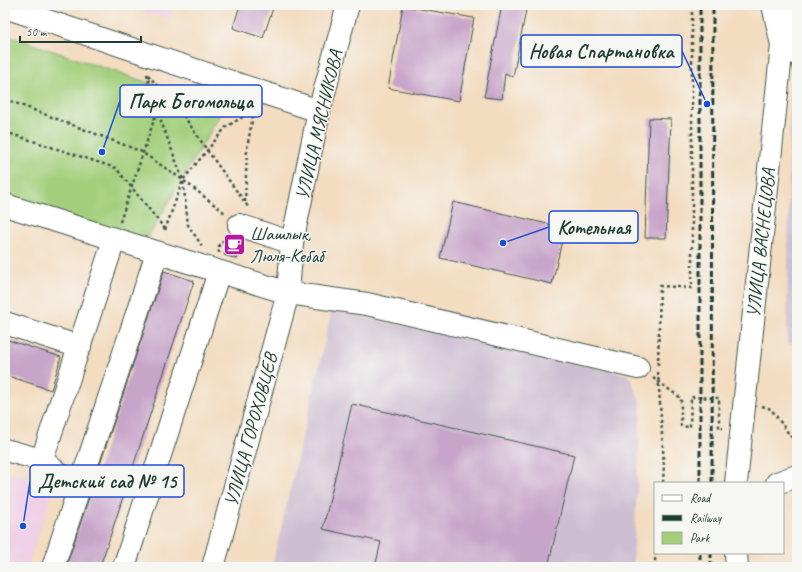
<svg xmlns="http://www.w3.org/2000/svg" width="802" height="572" viewBox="0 0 802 572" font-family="Caveat,sans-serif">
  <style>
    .built { fill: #efd0e6 }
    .industrial { fill: #cdbed2 }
    .green { fill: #a3cf7b; stroke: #618658 }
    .building { fill: #c7a4ca }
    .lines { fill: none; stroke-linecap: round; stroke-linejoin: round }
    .minor-casing { stroke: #3f5549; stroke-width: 24 }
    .path { stroke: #3f5549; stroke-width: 2.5; stroke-dasharray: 3 3; stroke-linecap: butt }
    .minor { stroke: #fff; stroke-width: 22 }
    .rail { stroke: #1f3d34; stroke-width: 3; stroke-dasharray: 6 3; stroke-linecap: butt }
    .labels { text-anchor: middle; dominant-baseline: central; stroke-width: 3; stroke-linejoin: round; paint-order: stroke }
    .street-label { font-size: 19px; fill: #1f3d34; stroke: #f6f6f2 }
    .poi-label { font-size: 19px; fill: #1f3d34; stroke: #f6f6f2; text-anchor: start }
    .leader { fill: none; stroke: #1d4ed8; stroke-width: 1.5 }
    .callout-dot { fill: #1d4ed8; stroke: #f6f6f2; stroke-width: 1.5 }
    .callout { fill: #f6f6f2; stroke: #1d4ed8; stroke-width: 1.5 }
    .callout-label { font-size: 20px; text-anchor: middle; font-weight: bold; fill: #1f3d34 }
  </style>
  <rect width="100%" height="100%" fill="#f6f6f2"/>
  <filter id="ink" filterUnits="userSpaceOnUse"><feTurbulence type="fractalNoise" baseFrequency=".025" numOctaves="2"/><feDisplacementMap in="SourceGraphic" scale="8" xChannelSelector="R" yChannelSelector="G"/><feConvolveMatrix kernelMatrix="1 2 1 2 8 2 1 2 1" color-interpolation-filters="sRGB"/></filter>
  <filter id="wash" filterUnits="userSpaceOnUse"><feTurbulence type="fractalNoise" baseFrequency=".012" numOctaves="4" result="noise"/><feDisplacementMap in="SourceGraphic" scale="16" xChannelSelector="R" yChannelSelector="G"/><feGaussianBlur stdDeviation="0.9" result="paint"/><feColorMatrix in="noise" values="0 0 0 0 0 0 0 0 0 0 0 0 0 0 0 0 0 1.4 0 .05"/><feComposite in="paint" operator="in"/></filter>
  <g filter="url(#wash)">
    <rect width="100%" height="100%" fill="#f3dcc0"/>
    <g class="built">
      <path d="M 123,5 L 173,5 L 169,19 Z"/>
      <path d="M 5,470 L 55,485 L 27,567 L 5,567 Z"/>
    </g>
    <g class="industrial">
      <path d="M 790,99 L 797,102 L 797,344 L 787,344 Z"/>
      <path d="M 332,310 L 629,375 L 641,404 L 633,567 L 272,567 Z"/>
    </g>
    <path class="green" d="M 5,35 L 224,108 L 146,241 L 5,196 Z"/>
    <g id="blocks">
      <g class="building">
        <path d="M 240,5 L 274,5 L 263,38 L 233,28 Z"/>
        <path d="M 502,5 L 527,5 L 513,77 L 505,73 L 502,99 L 484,97 Z"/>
        <path d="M 403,6 L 474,18 L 459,101 L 388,88 Z"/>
        <path d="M 649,118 L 671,119 L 666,238 L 645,238 Z"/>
        <path d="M 453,202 L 565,228 L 552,284 L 440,258 Z"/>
        <path d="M 231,234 L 243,240 L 237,259 L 224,255 Z"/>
        <path d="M 164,271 L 194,281 L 104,555 L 99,567 L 66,567 Z"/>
        <path d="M 5,339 L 61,357 L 51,390 L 5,375 Z"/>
        <path d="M 352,404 L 574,455 L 548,567 L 375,567 L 381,542 L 323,529 Z"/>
      </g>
    </g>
  </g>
  <g filter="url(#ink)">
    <use href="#blocks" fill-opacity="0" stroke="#3f5549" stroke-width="1"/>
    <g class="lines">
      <defs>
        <g id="minor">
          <path d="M 773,5 L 782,45 L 797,54"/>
          <path d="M 5,7 L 319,111"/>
          <path d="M 5,205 L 288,293 L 367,304 L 638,368"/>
          <path d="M 239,225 L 292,243"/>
          <path d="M 5,323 L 80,347"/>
          <path d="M 5,450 L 42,460 L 79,490"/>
          <path d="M 42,460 L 114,240"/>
          <path d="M 736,483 L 782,45 L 796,5"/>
          <path d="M 777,483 L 797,476"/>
          <path d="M 736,553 L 737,567"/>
          <path d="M 53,567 L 157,253"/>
          <path d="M 124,567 L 219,272"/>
          <path d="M 213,567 L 288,293 L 292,243 L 319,111 L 348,5"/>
        </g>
      </defs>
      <use href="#minor" class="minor-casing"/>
      <g class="path">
        <path d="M 749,5 L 754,9"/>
        <path d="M 5,36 L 7,28"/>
        <path d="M 147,74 L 155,105 L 183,180 L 188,225 L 202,246"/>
        <path d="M 148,75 L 184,116 L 207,150 L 249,208"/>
        <path d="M 5,99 L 140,151 L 183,180 L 225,213"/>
        <path d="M 5,132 L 116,168 L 165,229"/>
        <path d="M 245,202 L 247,148 L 254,110"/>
        <path d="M 120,222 L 157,111"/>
        <path d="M 165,230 L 183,180 L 226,127 L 254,110"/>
        <path d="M 219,253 L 219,245 L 227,237"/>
        <path d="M 658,365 L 660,286 L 692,288 L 692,5"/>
        <path d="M 658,372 L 664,465 L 663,483"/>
        <path d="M 653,378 L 681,398 L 681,426 L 690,427 L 691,397 L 719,398 L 719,428 L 723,428"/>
        <path d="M 762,406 L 771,409 L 797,445"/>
        <path d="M 654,567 L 656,553"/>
      </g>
      <use href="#minor" class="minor"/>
      <g class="rail">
        <path d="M 700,483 L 700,5"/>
        <path d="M 712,483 L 713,5"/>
        <path d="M 700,553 L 700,567"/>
        <path d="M 711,567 L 711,553"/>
      </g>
    </g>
  </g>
  <defs>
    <symbol id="cafe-square" viewBox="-11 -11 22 22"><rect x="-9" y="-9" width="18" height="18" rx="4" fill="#b5179e" stroke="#f6f6f2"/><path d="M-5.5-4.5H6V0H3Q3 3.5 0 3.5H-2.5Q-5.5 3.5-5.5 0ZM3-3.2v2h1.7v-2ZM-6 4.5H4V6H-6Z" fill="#fff"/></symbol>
  </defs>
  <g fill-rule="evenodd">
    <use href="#cafe-square" x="222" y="232" width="25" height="25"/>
  </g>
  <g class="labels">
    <g class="street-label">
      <text transform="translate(319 125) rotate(-77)">УЛИЦА МЯСНИКОВА</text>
      <text transform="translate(761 243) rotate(-84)">УЛИЦА ВАСНЕЦОВА</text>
      <text transform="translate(251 430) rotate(-75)">УЛИЦА ГОРОХОВЦЕВ</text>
    </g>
    <g class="poi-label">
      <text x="250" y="234">Шашлык,<tspan x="250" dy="22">Люля-Кебаб</tspan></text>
    </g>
  </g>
  <path class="leader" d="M707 104L682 51M102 152L120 101M503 243L549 227M23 526L30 481"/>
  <g class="callout-dot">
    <circle cx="707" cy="104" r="4"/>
    <circle cx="102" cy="152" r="4"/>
    <circle cx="503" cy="243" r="4"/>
    <circle cx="23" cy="526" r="4"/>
  </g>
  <g class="callout">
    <rect x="521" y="35" width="161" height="32" rx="4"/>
    <rect x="120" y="85" width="142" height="32" rx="4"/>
    <rect x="549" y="211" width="89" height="32" rx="4"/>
    <rect x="30" y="465" width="154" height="32" rx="4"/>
  </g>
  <g class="callout-label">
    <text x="601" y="58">Новая Спартановка</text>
    <text x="191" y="108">Парк Богомольца</text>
    <text x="594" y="234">Котельная</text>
    <text x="107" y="488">Детский сад № 15</text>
  </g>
  <rect width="802" height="572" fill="none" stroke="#f6f6f2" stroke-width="20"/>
  <rect x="654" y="482" width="130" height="72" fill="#f6f6f2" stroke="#a0aca6"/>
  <rect x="662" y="495" width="20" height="6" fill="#ffffff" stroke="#a0aca6"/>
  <text x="690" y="502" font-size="12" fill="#1f3d34">Road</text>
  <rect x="662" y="515" width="20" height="6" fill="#1f3d34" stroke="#a0aca6"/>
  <text x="690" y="522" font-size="12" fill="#1f3d34">Railway</text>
  <rect x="662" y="532" width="20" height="12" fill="#a3cf7b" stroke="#a0aca6"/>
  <text x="690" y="542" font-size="12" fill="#1f3d34">Park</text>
  <path d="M20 36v6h121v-6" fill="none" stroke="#1f3d34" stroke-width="2"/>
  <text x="26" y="36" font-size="12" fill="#1f3d34" stroke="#f6f6f2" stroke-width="3" paint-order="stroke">50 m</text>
</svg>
